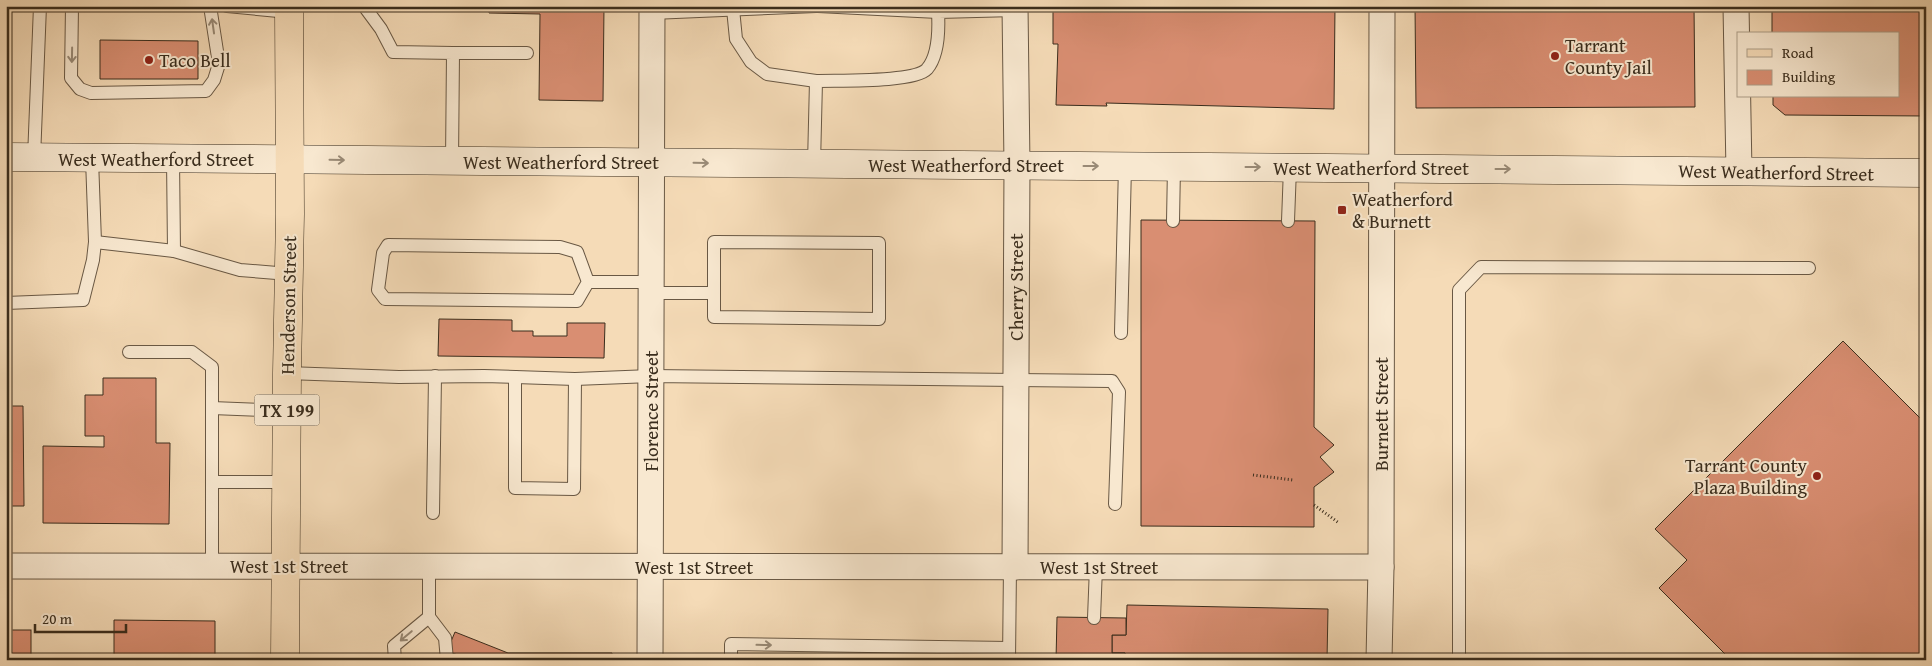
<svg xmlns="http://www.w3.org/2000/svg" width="1932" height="666" viewBox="0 0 1932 666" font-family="'Gentium Book Plus',serif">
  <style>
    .building { fill: #d98e72; stroke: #3a2d1d }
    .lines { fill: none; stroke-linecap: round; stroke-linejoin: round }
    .service-casing { stroke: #695844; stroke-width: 14 }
    .minor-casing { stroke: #695844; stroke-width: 27 }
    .secondary-casing { stroke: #3a2d1d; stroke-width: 29 }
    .primary-casing { stroke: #3a2d1d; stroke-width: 29 }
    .path { stroke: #3a2d1d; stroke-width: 3; stroke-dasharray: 1 2.5; stroke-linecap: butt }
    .service { stroke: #f8e8d0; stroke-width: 12 }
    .minor { stroke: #f8e8d0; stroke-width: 25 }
    .secondary { stroke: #f8e8d0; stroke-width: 28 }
    .primary { stroke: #f5dbb7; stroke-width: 28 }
    .oneway { stroke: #998a76 }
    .poi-dot { fill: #8f2418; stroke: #f8e8d0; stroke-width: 2 }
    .labels { text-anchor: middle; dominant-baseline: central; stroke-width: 4; stroke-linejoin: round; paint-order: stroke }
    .shield { fill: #f8e8d0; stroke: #736553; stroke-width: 1 }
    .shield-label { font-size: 18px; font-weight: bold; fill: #3a2d1d }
    .poi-label { font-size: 19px; fill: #3a2d1d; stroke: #f8e8d0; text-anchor: start }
    .street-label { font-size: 19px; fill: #3a2d1d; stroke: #f8e8d0 }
  </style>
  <rect width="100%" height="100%" fill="#f5dbb7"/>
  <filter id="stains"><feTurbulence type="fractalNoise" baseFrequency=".004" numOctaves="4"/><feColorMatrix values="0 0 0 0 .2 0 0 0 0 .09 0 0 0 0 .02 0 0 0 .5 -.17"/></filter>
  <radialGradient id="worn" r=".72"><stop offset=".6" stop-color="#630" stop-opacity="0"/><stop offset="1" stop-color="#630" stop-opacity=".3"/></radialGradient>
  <g class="building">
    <path d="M 489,6 L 604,6 L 603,101 L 539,100 L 540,14 L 489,13 Z"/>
    <path d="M 1053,6 L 1335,6 L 1334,109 L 1106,103 L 1107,106 L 1056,105 L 1058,44 L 1053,44 Z"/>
    <path d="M 1415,6 L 1694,6 L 1695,107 L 1416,108 Z"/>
    <path d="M 1772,6 L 1926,6 L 1926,116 L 1785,115 L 1773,105 L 1773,96 L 1898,96 L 1898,34 L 1772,34 Z"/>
    <path d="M 100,40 L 198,41 L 198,79 L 100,79 Z"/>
    <path d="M 1141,220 L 1315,221 L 1314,427 L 1334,445 L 1320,457 L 1334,472 L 1314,487 L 1314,527 L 1141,526 Z"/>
    <path d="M 439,319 L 512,320 L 512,331 L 533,331 L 533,336 L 567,336 L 567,323 L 605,323 L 604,358 L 438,356 Z"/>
    <path d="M 1843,341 L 1926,424 L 1926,660 L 1731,660 L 1659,588 L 1687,560 L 1655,529 Z"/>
    <path d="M 103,378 L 156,378 L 156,443 L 170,443 L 169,524 L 43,523 L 43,446 L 104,447 L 104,436 L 85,436 L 85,395 L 103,395 Z"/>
    <path d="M 6,406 L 23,406 L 24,506 L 6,506 Z"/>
    <path d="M 1127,605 L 1328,609 L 1327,660 L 1125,660 L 1125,653 L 1112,653 L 1112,635 L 1126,635 Z"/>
    <path d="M 1057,617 L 1126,618 L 1126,635 L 1112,635 L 1112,653 L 1125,653 L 1125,660 L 1056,660 Z"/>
    <path d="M 114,620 L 215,621 L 215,660 L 114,660 Z"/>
    <rect x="6" y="630" width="25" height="30"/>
    <path d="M 455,632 L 508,653 L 612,653 L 612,660 L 463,660 L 463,657 L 447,651 Z"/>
  </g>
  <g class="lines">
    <defs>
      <g id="service">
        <path d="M 72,6 L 71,78 L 80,89 L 91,93 L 206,91 L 214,80 L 219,64 L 210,6"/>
        <path d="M 227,6 L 289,12"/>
        <path d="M 364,6 L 381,29 L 393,52 L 453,53 L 452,161"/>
        <path d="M 818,6 L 938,12"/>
        <path d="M 733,9 L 736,39 L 751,62 L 767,74 L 816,81"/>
        <path d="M 652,13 L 816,6"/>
        <path d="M 453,53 L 527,53"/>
        <path d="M 34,158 L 40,6"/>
        <path d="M 173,159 L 174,251"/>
        <path d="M 814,164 L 816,81 C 837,80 914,83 927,69 C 939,55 939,30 938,12 L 1015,10"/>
        <path d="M 1173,221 L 1174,167"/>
        <path d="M 1288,221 L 1290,168"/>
        <path d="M 95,242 L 174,251 L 240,270 L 289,274"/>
        <path d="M 714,242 L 879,243 L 879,319 L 714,317 Z"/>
        <path d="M 388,245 L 560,247 L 577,252 L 588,282 L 577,301 L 385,299 L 378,290 L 383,253 Z"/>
        <path d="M 588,282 L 651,282"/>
        <path d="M 651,293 L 714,293"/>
        <path d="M 6,303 L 83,300 L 93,260 L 95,242 L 92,159"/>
        <path d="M 1121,333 L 1125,166"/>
        <path d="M 129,352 L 192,352 L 212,367 L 212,566"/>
        <path d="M 287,373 L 399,377 L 484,376 L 575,379 L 651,376 L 1112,381 L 1119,392 L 1115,504"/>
        <path d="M 515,377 L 515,488 L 574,489 L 575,379"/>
        <path d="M 212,408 L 287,411"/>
        <path d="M 212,482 L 286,482"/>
        <path d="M 433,513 L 435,376"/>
        <path d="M 429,567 L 429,617 L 445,638 L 447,660"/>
        <path d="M 1094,618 L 1096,567"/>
        <path d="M 395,660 L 394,646 L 429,617"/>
        <path d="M 731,660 L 731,644 L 1009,648"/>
        <path d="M 1009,660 L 1010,567"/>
        <path d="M 1459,660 L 1459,290 L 1481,267 L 1809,268"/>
      </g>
      <g id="minor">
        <path d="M 1736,6 L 1739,172"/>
        <path d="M 6,566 L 1381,567"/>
        <path d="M 1015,567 L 1017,166 L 1015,6"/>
        <path d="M 650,660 L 652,6"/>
        <path d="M 1379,660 L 1381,567 L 1382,6"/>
      </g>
      <path id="secondary" d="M 6,157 L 1926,173"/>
      <path id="primary" d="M 285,660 L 287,373 L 290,214 L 289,6"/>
    </defs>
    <use href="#service" class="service-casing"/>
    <use href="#minor" class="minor-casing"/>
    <use href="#secondary" class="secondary-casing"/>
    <use href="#primary" class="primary-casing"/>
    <g class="path">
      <path d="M 1253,475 L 1293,480"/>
      <path d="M 1314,505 L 1339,523"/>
    </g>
    <use href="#service" class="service"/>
    <use href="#minor" class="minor"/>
    <use href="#secondary" class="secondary"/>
    <use href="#primary" class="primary"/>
  </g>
  <defs><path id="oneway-shaft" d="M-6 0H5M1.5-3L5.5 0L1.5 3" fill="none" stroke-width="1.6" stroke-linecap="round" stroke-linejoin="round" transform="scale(1.25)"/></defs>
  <g class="oneway">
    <use href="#oneway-shaft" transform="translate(213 26) rotate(-98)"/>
    <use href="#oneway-shaft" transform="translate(72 55) rotate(91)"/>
    <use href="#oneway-shaft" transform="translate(337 160) rotate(1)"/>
    <use href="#oneway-shaft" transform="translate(701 163) rotate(1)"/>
    <use href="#oneway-shaft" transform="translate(1091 166)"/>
    <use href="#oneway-shaft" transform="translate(1253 167)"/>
    <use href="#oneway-shaft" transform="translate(1503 169)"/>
    <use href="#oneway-shaft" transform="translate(406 636) rotate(140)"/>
    <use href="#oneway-shaft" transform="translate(764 645) rotate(1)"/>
  </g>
  <g class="poi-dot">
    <circle cx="1555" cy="56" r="5"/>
    <circle cx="149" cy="60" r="5"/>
    <rect x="1337" y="205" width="10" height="10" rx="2.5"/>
    <circle cx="1817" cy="476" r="5"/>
  </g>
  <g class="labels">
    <rect class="shield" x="254.5" y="394.5" width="65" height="31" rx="4"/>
    <g class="shield-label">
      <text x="287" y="410">TX 199</text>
    </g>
    <g class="poi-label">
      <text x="1565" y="45">Tarrant<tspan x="1565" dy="22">County Jail</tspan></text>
      <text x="159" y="60">Taco Bell</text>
      <text x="1352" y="199">Weatherford<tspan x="1352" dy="22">&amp; Burnett</tspan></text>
      <text x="1807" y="465" text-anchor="end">Tarrant County<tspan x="1807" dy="22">Plaza Building</tspan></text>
    </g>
    <g class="street-label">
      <text x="156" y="159">West Weatherford Street</text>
      <text x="561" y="162">West Weatherford Street</text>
      <text x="966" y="165">West Weatherford Street</text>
      <text x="1371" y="168">West Weatherford Street</text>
      <text transform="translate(1776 172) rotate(1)">West Weatherford Street</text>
      <text transform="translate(1016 287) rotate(-90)">Cherry Street</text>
      <text transform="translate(288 305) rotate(-89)">Henderson Street</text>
      <text transform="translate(651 411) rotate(-90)">Florence Street</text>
      <text transform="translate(1381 414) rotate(-90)">Burnett Street</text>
      <text x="289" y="566">West 1st Street</text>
      <text x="694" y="567">West 1st Street</text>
      <text x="1099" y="567">West 1st Street</text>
    </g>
  </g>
  <rect width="1932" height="666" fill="none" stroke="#f5dbb7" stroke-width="25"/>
  <rect x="8" y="8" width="1917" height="651" fill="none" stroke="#3a2d1d" stroke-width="2.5"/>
  <rect x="12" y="12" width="1907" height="641" fill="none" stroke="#3a2d1d"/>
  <rect x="1737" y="32" width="162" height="65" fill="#f8e8d0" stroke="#ac9d88"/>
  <rect x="1747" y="49" width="25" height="8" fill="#f5dbb7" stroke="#ac9d88"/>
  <text x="1782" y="58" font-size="15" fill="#3a2d1d">Road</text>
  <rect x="1747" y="70" width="25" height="15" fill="#d98e72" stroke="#ac9d88"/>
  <text x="1782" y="82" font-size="15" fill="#3a2d1d">Building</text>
  <path d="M35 624v8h91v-8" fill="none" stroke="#3a2d1d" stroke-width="2.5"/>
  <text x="42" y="624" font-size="15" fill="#3a2d1d" stroke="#f8e8d0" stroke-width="4" paint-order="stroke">20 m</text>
  <rect width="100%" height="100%" filter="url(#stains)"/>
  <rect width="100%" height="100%" fill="url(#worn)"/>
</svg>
